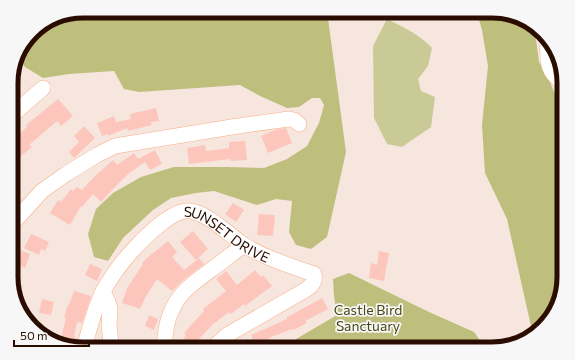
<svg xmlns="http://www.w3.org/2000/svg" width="575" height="360" viewBox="0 0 575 360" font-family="Commissioner,sans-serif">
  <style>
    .green { fill: #c9ca96 }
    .forest { fill: #bfbf7d }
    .building { fill: #fdc6bd }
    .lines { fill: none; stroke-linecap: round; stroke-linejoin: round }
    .minor-casing { stroke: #fbac83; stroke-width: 16 }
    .minor { stroke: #fff; stroke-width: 15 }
    .labels { text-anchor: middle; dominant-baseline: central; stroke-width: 3.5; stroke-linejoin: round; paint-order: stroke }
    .street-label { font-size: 14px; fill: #2a0d00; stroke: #f7f7f7 }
    .park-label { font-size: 14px; fill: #494816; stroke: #f7f7f7 }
    .rim { fill: none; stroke: #2a0d00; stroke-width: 5 }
  </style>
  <rect width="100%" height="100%" fill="#f7e6de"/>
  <path class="green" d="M 387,19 C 403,27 419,34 432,48 L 428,66 L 418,79 L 421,91 L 435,97 L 431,127 L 402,147 L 387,144 L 374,118 L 373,46 Z"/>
  <g class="forest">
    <path d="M 83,11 L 327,11 L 346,152 L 327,237 L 311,249 L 296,245 L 289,232 L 292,201 L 276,199 L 257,205 L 214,191 L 196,193 L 171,198 L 153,210 L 123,238 L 108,261 L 94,257 L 88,234 L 96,209 L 113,193 L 141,177 L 174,167 L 227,167 L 264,168 L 287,159 L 307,146 L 319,123 L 324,105 L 320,98 L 312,98 L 299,107 L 287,108 L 260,96 L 240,85 L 139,92 L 124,89 L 114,71 L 69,74 L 43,78 L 25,67 L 19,59 L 35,29 Z"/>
    <path d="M 477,11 L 492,11 L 532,23 L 534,25 L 539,62 L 548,77 L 560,107 L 564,111 L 564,282 L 552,317 L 533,335 L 507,219 L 485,173 L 482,125 L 488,66 L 482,30 L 477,13 Z"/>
    <path d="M 349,273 L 429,312 L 474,332 L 486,349 L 279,349 L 337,315 L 334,296 L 333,279 Z"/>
  </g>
  <g class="building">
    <path d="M 58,99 L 73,116 L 61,126 L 57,121 L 29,145 L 32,147 L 20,157 L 12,148 L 12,141 L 28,126 L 26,125 Z"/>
    <path d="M 156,108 L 159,121 L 151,122 L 152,125 L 128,131 L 127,128 L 108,136 L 108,134 L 102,136 L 97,123 L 114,116 L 116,122 L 131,119 L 130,114 Z"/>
    <path d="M 84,126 L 95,138 L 74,158 L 69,152 L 79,142 L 74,136 Z"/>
    <path d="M 286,128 L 292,143 L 268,153 L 261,136 L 275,130 Z"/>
    <path d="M 245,141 L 247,160 L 231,161 L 230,159 L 189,164 L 187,148 L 205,145 L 206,151 L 229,148 L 229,142 Z"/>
    <path d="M 155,150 L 162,164 L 150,170 L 145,162 L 128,174 L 115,187 L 101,202 L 93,194 L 82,207 L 81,206 L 70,225 L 50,213 L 58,200 L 61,202 L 71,189 L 73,191 L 77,187 L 82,190 L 94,177 L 113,160 L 117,165 L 134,153 L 138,159 Z"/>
    <path d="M 16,195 L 21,200 L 12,211 L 12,199 Z"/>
    <path d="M 233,203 L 244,210 L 236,222 L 225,214 Z"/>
    <path d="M 259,214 L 275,215 L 273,236 L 257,235 Z"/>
    <path d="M 193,231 L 208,249 L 196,260 L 180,242 Z"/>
    <path d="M 31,234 L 49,242 L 45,251 L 41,249 L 39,255 L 24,248 Z"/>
    <path d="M 168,241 L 177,252 L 172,257 L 184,270 L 199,258 L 204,264 L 183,280 L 172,291 L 157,279 L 145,298 L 140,309 L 122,303 L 127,288 L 143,264 L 142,263 L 152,253 L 152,254 Z"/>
    <path d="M 12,247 L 30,254 L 25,268 L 21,266 L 14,293 L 12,286 Z"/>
    <path d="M 379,251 L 389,253 L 384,281 L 369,278 L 371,263 L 377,265 Z"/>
    <path d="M 90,264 L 102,269 L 97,281 L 85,275 Z"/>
    <path d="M 255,270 L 261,277 L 263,275 L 272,286 L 245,306 L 244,304 L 231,314 L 229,312 L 212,325 L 198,340 L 195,349 L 190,349 L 181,345 L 186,334 L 184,333 L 204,311 L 203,309 L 226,291 L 216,279 L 226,271 L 237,285 Z"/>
    <path d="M 74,291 L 91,296 L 82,323 L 77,322 L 74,337 L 78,338 L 75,347 L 60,342 L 66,318 L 64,318 L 68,305 L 69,305 Z"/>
    <path d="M 322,298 L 328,309 L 305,321 L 307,323 L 293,330 L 292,329 L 269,338 L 270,341 L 256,347 L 251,335 L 287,319 L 287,317 Z"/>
    <path d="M 42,299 L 54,302 L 51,315 L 39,313 Z"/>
    <path d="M 149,315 L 158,319 L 154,330 L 145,326 Z"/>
  </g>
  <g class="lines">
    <defs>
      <g id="minor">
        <path d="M 548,40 C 547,61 546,71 564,84"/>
        <path d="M 12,115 L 43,88"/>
        <path d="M 12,224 L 42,191 L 66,174 L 97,155 L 115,146 L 238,126 L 289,119 L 294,120 L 299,124"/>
        <path d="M 103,291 L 108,302 L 110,309 L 109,326 L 112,349"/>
        <path id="s1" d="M 84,349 C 89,330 94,309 103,291 C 110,279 122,262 132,251 C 143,239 173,208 190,211 C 208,213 229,235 244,245 C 265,258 291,266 314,274 C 316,281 312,285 307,289 L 227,335 L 216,345 L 215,349"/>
        <path d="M 164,349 C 165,336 166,322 172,310 C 180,291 196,281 212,269 C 223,261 233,253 244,245"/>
      </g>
    </defs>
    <use href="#minor" class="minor-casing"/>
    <use href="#minor" class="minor"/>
  </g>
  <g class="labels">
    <g class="street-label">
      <text stroke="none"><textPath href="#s1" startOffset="226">SUNSET DRIVE</textPath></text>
    </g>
    <g class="park-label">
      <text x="368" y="309">Castle Bird<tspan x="368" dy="16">Sanctuary</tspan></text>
    </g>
  </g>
  <path d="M0 0H575V360H0ZM83 18H492A65 65 0 0 1 557 83V277A65 65 0 0 1 492 342H83A65 65 0 0 1 18 277V83A65 65 0 0 1 83 18Z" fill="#f7f7f7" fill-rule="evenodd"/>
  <path class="rim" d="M83 18H492A65 65 0 0 1 557 83V277A65 65 0 0 1 492 342H83A65 65 0 0 1 18 277V83A65 65 0 0 1 83 18Z"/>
  <path d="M14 340v6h75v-6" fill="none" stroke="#2a0d00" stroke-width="2"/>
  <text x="20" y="340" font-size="12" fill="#2a0d00" stroke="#f7f7f7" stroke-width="3" paint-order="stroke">50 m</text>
</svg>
